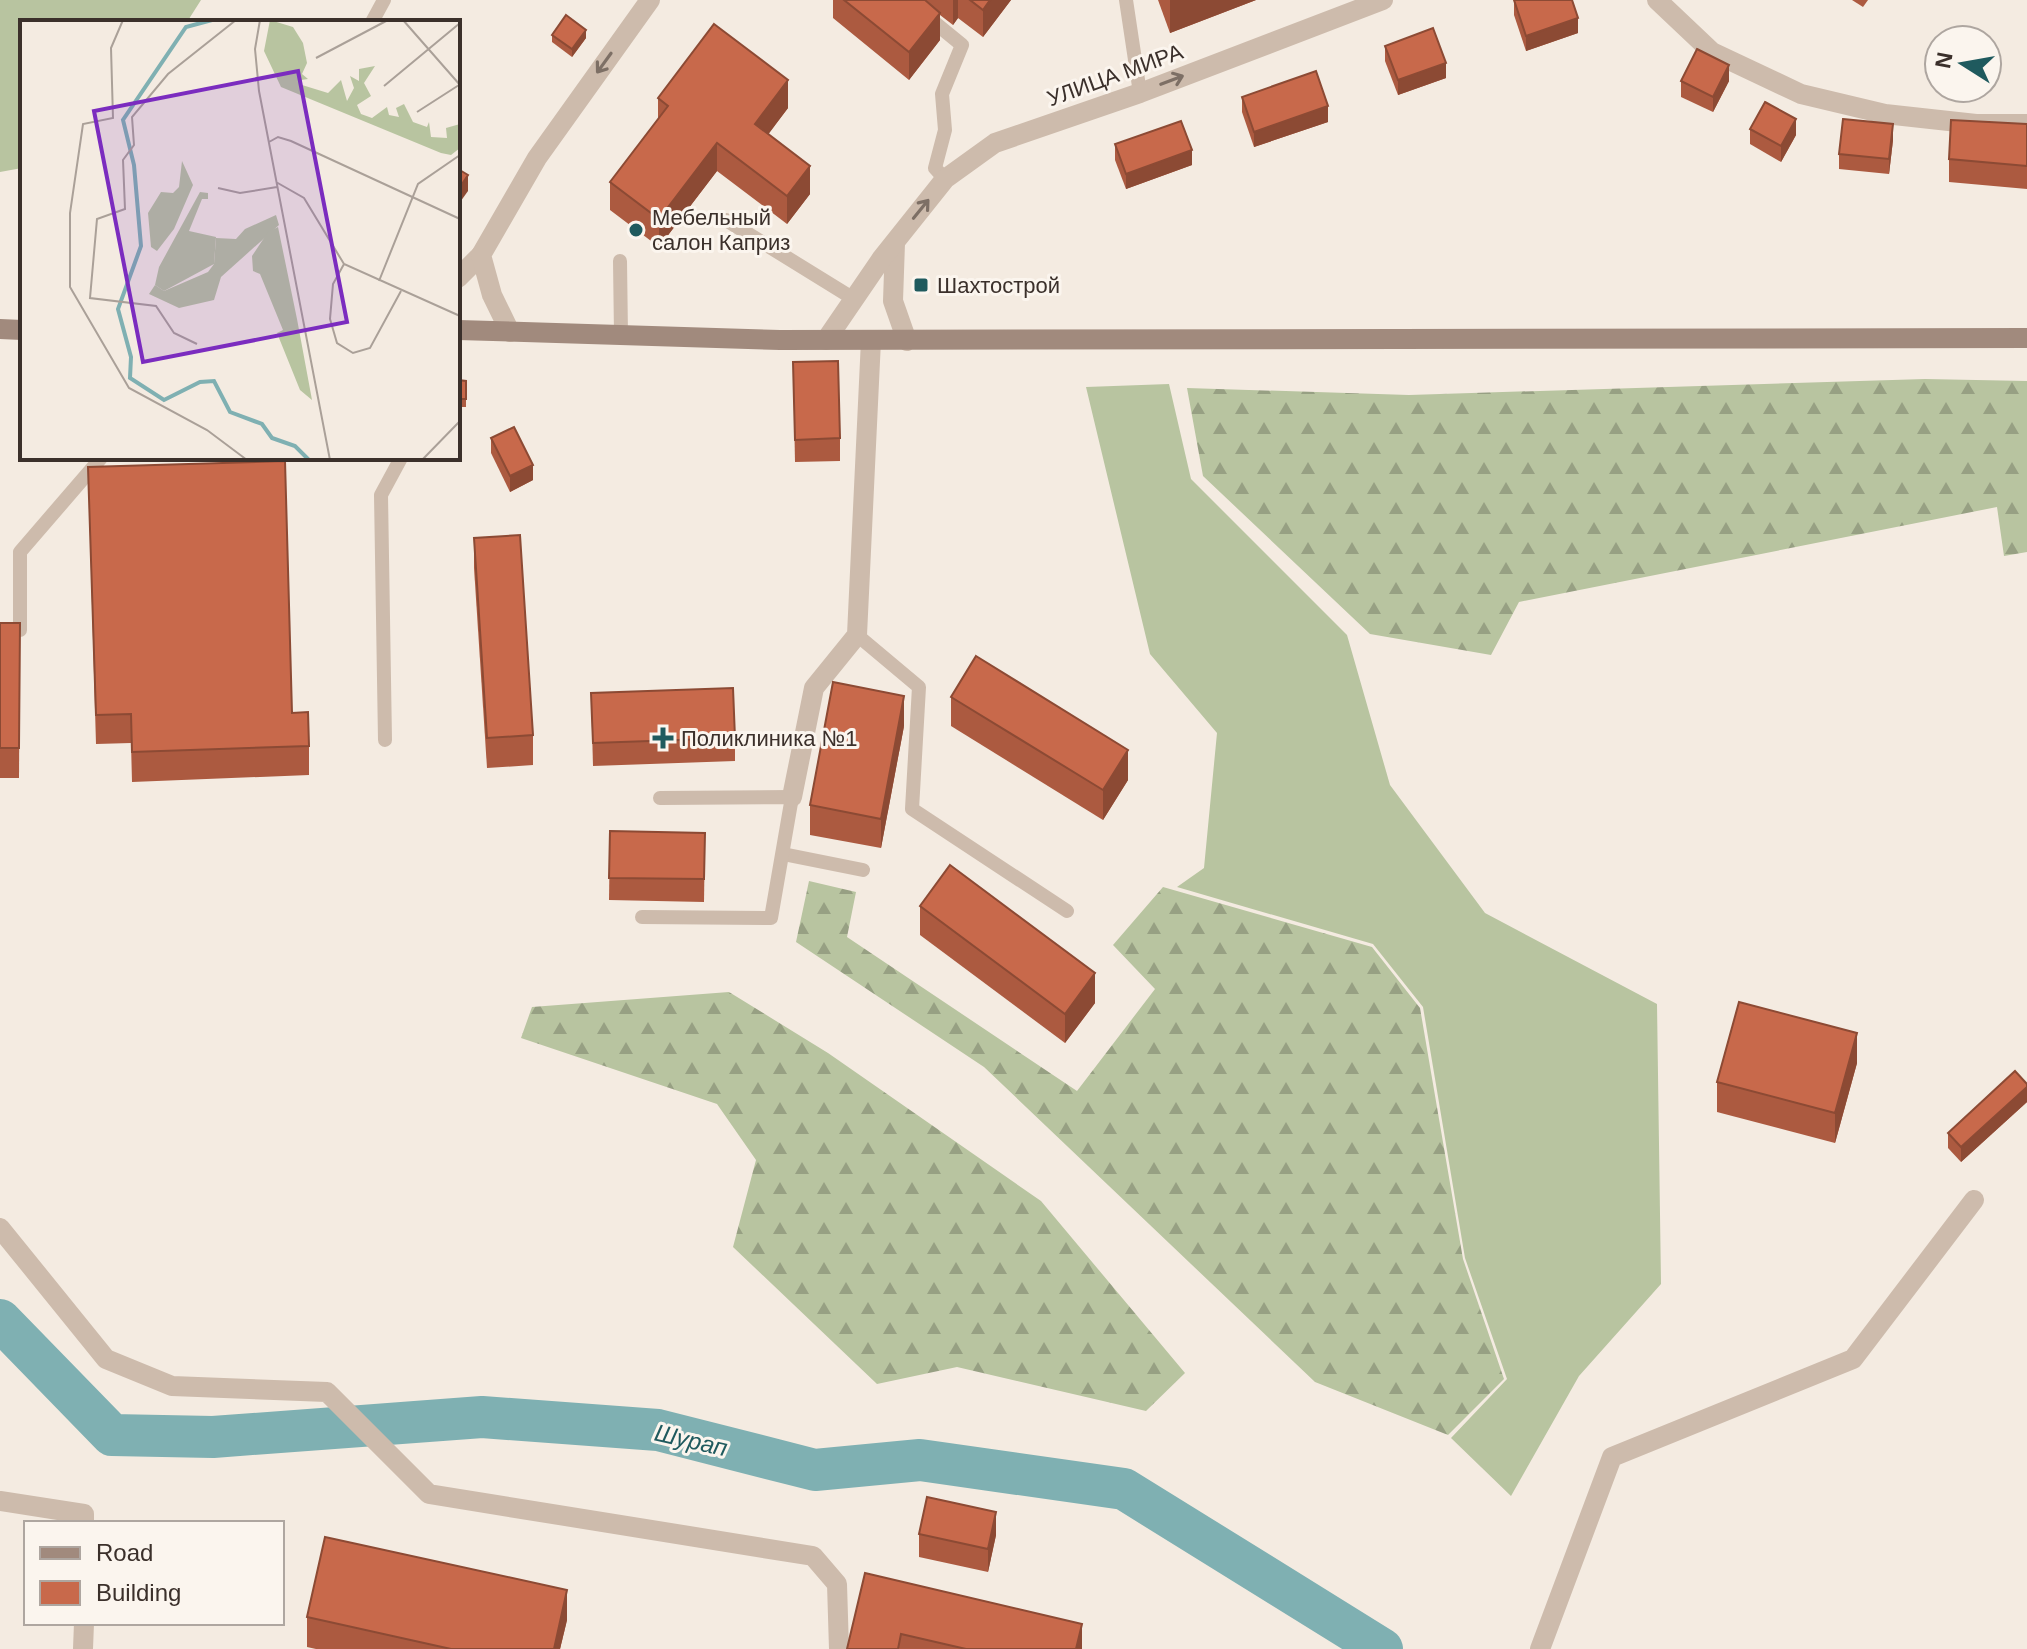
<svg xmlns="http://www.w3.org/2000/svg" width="2027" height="1649" viewBox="0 0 2027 1649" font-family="Arial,sans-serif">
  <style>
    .grass { fill: #b8c4a0 }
    .forest { fill: url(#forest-firs) }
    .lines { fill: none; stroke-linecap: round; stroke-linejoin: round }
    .river { stroke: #7fb0b2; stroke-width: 42 }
    .service { stroke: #cdbbac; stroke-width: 14 }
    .minor { stroke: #cdbbac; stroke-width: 20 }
    .secondary { stroke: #a18a7d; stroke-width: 20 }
    .wall { fill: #ac5a40 }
    .shaded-wall { fill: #8c4a34 }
    .building { fill: #c8694b; stroke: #8c4a34; stroke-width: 2 }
    .oneway { stroke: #7d6f65 }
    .poi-dot { fill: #1f5a5e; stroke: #fbf5ee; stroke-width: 3 }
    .labels { text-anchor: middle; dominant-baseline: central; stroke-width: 6; stroke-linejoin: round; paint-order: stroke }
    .street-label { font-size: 22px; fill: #3b302b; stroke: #fbf5ee }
    .poi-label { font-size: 22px; fill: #3b302b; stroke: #fbf5ee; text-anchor: start }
    .water-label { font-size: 24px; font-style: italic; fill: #1f5a5e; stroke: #fbf5ee }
    .inset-river { fill: none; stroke: #7fb0b2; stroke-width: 4 }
    .inset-road { fill: none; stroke: #aaa098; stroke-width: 2 }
    .view { fill: #7b2cbf; fill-opacity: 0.15; stroke: #7b2cbf; stroke-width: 4 }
    .inset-edge { fill: none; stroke: #3b302b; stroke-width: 4 }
  </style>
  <defs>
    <pattern id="forest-firs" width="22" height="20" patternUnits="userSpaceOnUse" patternTransform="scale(2)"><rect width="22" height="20" fill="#b8c4a0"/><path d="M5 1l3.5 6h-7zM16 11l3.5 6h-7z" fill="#97a083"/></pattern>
  </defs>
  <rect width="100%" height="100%" fill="#f4ebe1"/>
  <g class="grass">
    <path d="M 0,0 L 201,0 L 187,22 L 22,22 L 22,168 L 0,172 Z"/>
    <path d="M 1169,384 L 1191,479 L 1347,635 L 1390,785 L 1485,913 L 1657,1004 L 1661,1284 L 1579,1376 L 1511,1496 L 1451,1438 L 1507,1379 L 1465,1258 L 1423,1007 L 1373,944 L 1177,887 L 1204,868 L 1217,733 L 1150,654 L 1086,387 Z"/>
  </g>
  <g class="forest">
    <path d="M 1925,379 L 2027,381 L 2027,552 L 2004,556 L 1997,507 L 1519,602 L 1491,655 L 1370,634 L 1203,476 L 1187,388 L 1409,395 Z"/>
    <path d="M 809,881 L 856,892 L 847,937 L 1077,1091 L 1155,989 L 1113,945 L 1163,887 L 1372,947 L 1420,1008 L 1463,1259 L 1504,1379 L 1448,1435 L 1315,1382 L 984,1067 L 796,942 Z"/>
    <path d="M 729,992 L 828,1053 L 1041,1201 L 1185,1373 L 1146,1411 L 957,1367 L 877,1384 L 733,1247 L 756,1160 L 717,1104 L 521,1038 L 532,1007 Z"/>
  </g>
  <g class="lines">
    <path class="river" d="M 0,1320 L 112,1435 L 213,1437 L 482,1417 L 658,1430 L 815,1470 L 920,1460 L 1124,1489 L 1382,1649"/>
    <g class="service">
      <path d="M 907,0 L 962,45 L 942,94 L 945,130 L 935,168 L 945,179"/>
      <path d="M 1126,0 L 1140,93"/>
      <path d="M 372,22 L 384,0"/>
      <path d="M 726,220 L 854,299"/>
      <path d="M 620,261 L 621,335"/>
      <path d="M 20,630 L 20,552 L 101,458"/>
      <path d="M 857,635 L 919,687 L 912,809 L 1067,911"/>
      <path d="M 385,740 L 381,495 L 401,458"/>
      <path d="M 783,854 L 863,870"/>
      <path d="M 642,917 L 771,918 L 792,797 L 660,798"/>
    </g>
    <g class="minor">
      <path d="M 1657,0 L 1712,52 L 1801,94 L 1885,114 L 1976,124 L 2027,124"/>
      <path d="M 895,243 L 893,301 L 907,341"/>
      <path d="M 458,278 L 481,255"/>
      <path d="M 510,332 L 492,295 L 481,255 L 537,158 L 650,0"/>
      <path d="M 826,340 L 882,258 L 945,179 L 995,143 L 1140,93 L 1383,0"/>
      <path d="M 792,797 L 814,688 L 857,635 L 871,340"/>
      <path d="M 0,1228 L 106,1359 L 172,1386 L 327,1392 L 429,1494 L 813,1556 L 837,1584 L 839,1649"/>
      <path d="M 0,1501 L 84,1514 L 84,1523"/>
      <path d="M 83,1649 L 84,1623"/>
      <path d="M 1540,1649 L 1612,1457 L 1853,1359 L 1974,1200"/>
    </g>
    <g class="secondary">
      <path d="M 0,329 L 22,330"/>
      <path d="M 458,330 L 780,340 L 2027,338"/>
    </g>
  </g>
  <g class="wall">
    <path d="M 833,0 L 1011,0 L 983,37 L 958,18 L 953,25 L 940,15 L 940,40 L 909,80 L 833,18 Z"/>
    <path d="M 1158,0 L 1256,0 L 1170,33 Z"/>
    <path d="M 1514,0 L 1578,33 L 1526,51 L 1514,15 Z"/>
    <path d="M 1852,0 L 1868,0 L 1863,7 Z"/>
    <path d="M 552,35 L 586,38 L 572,57 L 552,42 Z"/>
    <path d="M 1385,46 L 1446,78 L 1398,95 L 1385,61 Z"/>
    <path d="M 1681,81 L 1729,81 L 1713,112 L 1681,97 Z"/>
    <path d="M 1242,97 L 1328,122 L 1254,147 L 1242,112 Z"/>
    <path d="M 658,98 L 788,108 L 768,134 L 810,194 L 787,224 L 717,171 L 659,247 L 610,210 L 610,182 L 658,120 Z"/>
    <path d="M 2027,124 L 2027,189 L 1949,182 L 1949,159 Z"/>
    <path d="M 1750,129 L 1796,135 L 1781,162 L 1750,144 Z"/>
    <path d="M 1893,140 L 1889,174 L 1839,169 L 1839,154 Z"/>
    <path d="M 1115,144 L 1192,165 L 1126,189 L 1115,160 Z"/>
    <path d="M 793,362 L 840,438 L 840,461 L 795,462 Z"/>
    <path d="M 458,380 L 466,381 L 466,407 L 458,407 Z"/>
    <path d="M 491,438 L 533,480 L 510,492 L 491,453 Z"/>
    <path d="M 88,467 L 292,713 L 309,746 L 309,775 L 132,782 L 131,743 L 96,744 Z"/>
    <path d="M 474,538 L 533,735 L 533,765 L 487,768 L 474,568 Z"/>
    <path d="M 0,623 L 20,623 L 19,778 L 0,778 Z"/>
    <path d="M 591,693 L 735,738 L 735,761 L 593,766 Z"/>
    <path d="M 951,697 L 1128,780 L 1103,820 L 951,726 Z"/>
    <path d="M 904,726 L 881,848 L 810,835 L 810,805 Z"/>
    <path d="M 610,831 L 705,833 L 704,902 L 609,900 Z"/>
    <path d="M 920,906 L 1095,1003 L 1065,1043 L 920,935 Z"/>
    <path d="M 1857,1063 L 1835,1143 L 1717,1112 L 1717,1082 Z"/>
    <path d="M 2027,1084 L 2027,1102 L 1961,1162 L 1948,1148 L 1948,1133 Z"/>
    <path d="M 919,1534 L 996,1535 L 988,1572 L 919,1557 Z"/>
    <path d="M 865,1573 L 1082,1649 L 847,1649 Z"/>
    <path d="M 307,1617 L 567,1620 L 560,1649 L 316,1649 L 307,1647 Z"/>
  </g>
  <g class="shaded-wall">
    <path d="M 953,0 L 958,0 L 958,18 L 953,25 Z"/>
    <path d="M 990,0 L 1011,0 L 983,37 L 983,10 Z"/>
    <path d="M 1170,0 L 1256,0 L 1170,33 Z"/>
    <path d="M 940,13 L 940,40 L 909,80 L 909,52 Z"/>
    <path d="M 1578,18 L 1578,33 L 1526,51 L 1526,36 Z"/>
    <path d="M 586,30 L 586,38 L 572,57 L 572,49 Z"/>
    <path d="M 1446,63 L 1446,78 L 1398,95 L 1398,80 Z"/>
    <path d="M 1729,65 L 1729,81 L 1713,112 L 1713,97 Z"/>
    <path d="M 788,80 L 788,108 L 755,152 L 755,124 Z"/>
    <path d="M 1328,106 L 1328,122 L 1254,147 L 1254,132 Z"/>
    <path d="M 1796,119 L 1796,135 L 1781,162 L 1781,146 Z"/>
    <path d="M 1893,124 L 1893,140 L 1889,174 L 1889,159 Z"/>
    <path d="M 717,143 L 717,171 L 659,247 L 659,219 Z"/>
    <path d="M 1192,150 L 1192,165 L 1126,189 L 1126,174 Z"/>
    <path d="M 810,166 L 810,194 L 787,224 L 787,196 Z"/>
    <path d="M 468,175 L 468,191 L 458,205 L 458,190 Z"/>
    <path d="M 533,465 L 533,480 L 510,492 L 510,476 Z"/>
    <path d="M 904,696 L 904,726 L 881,848 L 881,819 Z"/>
    <path d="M 1128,750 L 1128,780 L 1103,820 L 1103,790 Z"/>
    <path d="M 1095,973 L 1095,1003 L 1065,1043 L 1065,1014 Z"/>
    <path d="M 1857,1033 L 1857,1063 L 1835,1143 L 1835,1113 Z"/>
    <path d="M 2027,1087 L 2027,1102 L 1961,1162 L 1961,1147 Z"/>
    <path d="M 996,1512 L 996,1535 L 988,1572 L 988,1549 Z"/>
    <path d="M 567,1590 L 567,1620 L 560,1649 L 554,1649 Z"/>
    <path d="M 1082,1624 L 1082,1649 L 1076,1649 Z"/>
  </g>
  <g class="building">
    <path d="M 844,0 L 925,0 L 940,13 L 909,52 Z"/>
    <path d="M 970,0 L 990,0 L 983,10 Z"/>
    <path d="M 1514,0 L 1572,0 L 1578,18 L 1526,36 Z"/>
    <path d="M 566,15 L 586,30 L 572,49 L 552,35 Z"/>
    <path d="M 714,24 L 788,80 L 755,124 L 810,166 L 787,196 L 717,143 L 659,219 L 610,182 L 668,106 L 658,98 Z"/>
    <path d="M 1433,28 L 1446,63 L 1398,80 L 1385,46 Z"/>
    <path d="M 1697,49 L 1729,65 L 1713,97 L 1681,81 Z"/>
    <path d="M 1316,71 L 1328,106 L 1254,132 L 1242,97 Z"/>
    <path d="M 1765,102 L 1796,119 L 1781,146 L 1750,129 Z"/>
    <path d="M 1843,119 L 1893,124 L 1889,159 L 1839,154 Z"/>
    <path d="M 1951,120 L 2027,124 L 2027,166 L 1949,159 Z"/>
    <path d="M 1181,121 L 1192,150 L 1126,174 L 1115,144 Z"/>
    <path d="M 458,169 L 468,175 L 458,190 Z"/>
    <path d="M 838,361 L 840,438 L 795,440 L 793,362 Z"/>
    <path d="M 458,380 L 466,381 L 466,399 L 458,399 Z"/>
    <path d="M 514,427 L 533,465 L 510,476 L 491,438 Z"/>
    <path d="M 285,461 L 292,713 L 308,712 L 309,746 L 132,752 L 131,714 L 96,715 L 88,467 Z"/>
    <path d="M 520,535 L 533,735 L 487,738 L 474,538 Z"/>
    <path d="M 0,623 L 20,623 L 19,748 L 0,748 Z"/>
    <path d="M 976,656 L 1128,750 L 1103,790 L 951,697 Z"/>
    <path d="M 833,682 L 904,696 L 881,819 L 810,805 Z"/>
    <path d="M 733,688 L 735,738 L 593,743 L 591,693 Z"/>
    <path d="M 610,831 L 705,833 L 704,879 L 609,878 Z"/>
    <path d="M 950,865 L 1095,973 L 1065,1014 L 920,906 Z"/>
    <path d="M 1739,1002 L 1857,1033 L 1835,1113 L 1717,1082 Z"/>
    <path d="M 2015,1071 L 2027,1084 L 2027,1087 L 1961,1147 L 1948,1133 Z"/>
    <path d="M 927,1497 L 996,1512 L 988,1549 L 919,1534 Z"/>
    <path d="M 325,1537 L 567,1590 L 554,1649 L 451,1649 L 307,1617 Z"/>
    <path d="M 865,1573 L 1082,1624 L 1076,1649 L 966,1649 L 901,1634 L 898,1649 L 847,1649 Z"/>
  </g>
  <defs><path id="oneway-shaft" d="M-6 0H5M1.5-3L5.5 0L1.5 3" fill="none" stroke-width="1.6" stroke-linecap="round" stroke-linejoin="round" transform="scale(2)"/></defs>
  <g class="oneway">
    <use href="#oneway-shaft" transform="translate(604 63) rotate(126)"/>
    <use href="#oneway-shaft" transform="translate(1172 80) rotate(-21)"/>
    <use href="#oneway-shaft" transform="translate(921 209) rotate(-51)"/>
  </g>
  <g class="poi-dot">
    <circle cx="636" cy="230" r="8"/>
    <rect x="913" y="277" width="16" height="16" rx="4"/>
    <path d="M659 726h8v8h8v8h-8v8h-8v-8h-8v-8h8z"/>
  </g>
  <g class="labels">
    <g class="street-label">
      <text transform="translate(1115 75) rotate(-20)">УЛИЦА МИРА</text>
    </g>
    <g class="poi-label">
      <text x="652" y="217">Мебельный<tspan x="652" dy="25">салон Каприз</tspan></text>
      <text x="937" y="285">Шахтострой</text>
      <text x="681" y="738">Поликлиника №1</text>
    </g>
    <g class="water-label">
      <text transform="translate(691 1440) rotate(13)">Шурап</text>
    </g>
  </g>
  <g transform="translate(20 20)">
    <rect width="440" height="440" fill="#f4ebe1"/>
    <path d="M 250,0 L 273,7 L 283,23 L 287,43 L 282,54 L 288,59 L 281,60 L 282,65 L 308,73 L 321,60 L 327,81 L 334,68 L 330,56 L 339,61 L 339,49 L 355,46 L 344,63 L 351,76 L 337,85 L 341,94 L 352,98 L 367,87 L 369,95 L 379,97 L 376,88 L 384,84 L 393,102 L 407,107 L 409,102 L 411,117 L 427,118 L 426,108 L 440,104 L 440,128 L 431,135 L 421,133 L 261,67 L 244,31 ZM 256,195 L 259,205 L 201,257 L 194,280 L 159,288 L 129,274 L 135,265 L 144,271 L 188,252 L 194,244 L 196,218 L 216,219 L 225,209 Z" fill="#b8c4a0"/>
    <path d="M 162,141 L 173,165 L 154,209 L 137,231 L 131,227 L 128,193 L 141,172 L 153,173 L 159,167 ZM 180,172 L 188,173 L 188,179 L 182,179 L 169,211 L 196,217 L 194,244 L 144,271 L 135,265 L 139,247 ZM 258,207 L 277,299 L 292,380 L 280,370 L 257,313 L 263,310 L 240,254 L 233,251 L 232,236 L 248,212 Z" fill="#b8c4a0"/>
    <path class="inset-river" d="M 192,0 L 166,7 L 103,100 L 114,145 L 121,226 L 98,289 L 111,337 L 110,358 L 144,380 L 180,362 L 194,361 L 210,392 L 242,404 L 252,418 L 275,426 L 289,440"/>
    <path class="inset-road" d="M 103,0 L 91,28 L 93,98 L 63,104 L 50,193 L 50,267 L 109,368 L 187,410 L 227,440M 240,0 L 235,29 L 239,71 L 310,440M 383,0 L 440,65M 296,38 L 368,0M 364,66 L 440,3M 397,92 L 439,65M 249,122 L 258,117 L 271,121 L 440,199M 256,162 L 284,178 L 324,244 L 440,296M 198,168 L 220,173 L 257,167M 324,244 L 313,264 L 310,299 L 317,323 L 333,333 L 350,328 L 381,271M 359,261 L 398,164 L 440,135M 177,324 L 154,313 L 136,286 L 70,278 L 77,199 L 105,189 L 103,140 L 114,125 L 112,97 L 148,54 L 216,0M 402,440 L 440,401"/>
    <path class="view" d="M 278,51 L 327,302 L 123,342 L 74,91 Z"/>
    <rect width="440" height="440" class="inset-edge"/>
  </g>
  <rect x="24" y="1521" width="260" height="104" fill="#fbf5ee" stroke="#aea6a0" stroke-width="2"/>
  <rect x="40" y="1547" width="40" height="12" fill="#a18a7d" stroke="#aea6a0" stroke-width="2"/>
  <text x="96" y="1561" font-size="24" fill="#3b302b">Road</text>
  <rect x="40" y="1581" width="40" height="24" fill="#c8694b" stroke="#aea6a0" stroke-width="2"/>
  <text x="96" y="1601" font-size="24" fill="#3b302b">Building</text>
  <g transform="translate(1963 64) rotate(281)"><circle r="38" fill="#fbf5ee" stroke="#aea6a0" stroke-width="2"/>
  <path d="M0-6L14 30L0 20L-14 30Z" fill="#1f5a5e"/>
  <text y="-12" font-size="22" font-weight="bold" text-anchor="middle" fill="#3b302b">N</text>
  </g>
</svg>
